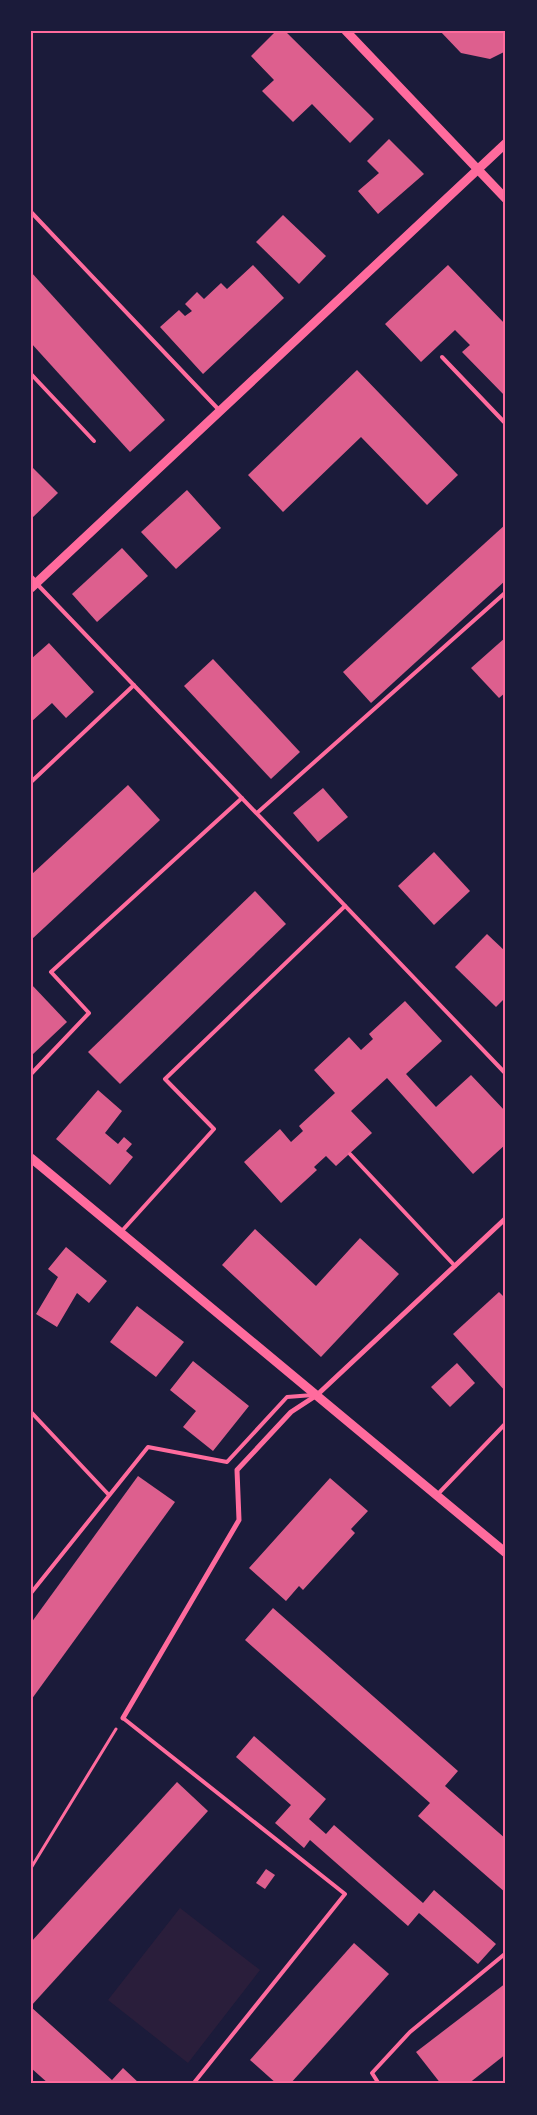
<svg xmlns="http://www.w3.org/2000/svg" width="537" height="2115" viewBox="0 0 537 2115" font-family="'Fira Sans',sans-serif">
  <style>
    .green { fill: #2a1e3b }
    .building { fill: #dd5f8e }
    .lines { fill: none; stroke-linecap: round; stroke-linejoin: round }
    .path { stroke: #ff6b9d; stroke-width: 3 }
    .service { stroke: #ff6b9d; stroke-width: 4 }
    .minor { stroke: #ff6b9d; stroke-width: 5 }
    .tertiary { stroke: #ff6b9d; stroke-width: 9 }
    .neatline { fill: none; stroke: #ff6b9d; stroke-width: 2 }
  </style>
  <rect width="100%" height="100%" fill="#1b1b3a"/>
  <path class="green" d="M 180,1908 L 260,1970 L 188,2063 L 108,2000 Z"/>
  <g class="building">
    <path d="M 276,31 L 285,31 L 374,119 L 350,143 L 312,104 L 293,122 L 262,91 L 274,80 L 251,56 Z"/>
    <path d="M 440,31 L 506,31 L 506,51 L 490,59 L 461,53 Z"/>
    <path d="M 389,139 L 424,174 L 378,214 L 358,191 L 379,173 L 367,161 Z"/>
    <path d="M 283,215 L 326,256 L 299,284 L 256,242 Z"/>
    <path d="M 253,265 L 284,298 L 203,374 L 160,327 L 179,310 L 185,316 L 192,311 L 185,304 L 197,292 L 204,299 L 221,283 L 227,289 Z"/>
    <path d="M 448,265 L 506,325 L 506,397 L 462,352 L 470,345 L 455,330 L 421,362 L 385,324 Z"/>
    <path d="M 31,272 L 165,420 L 130,452 L 31,343 Z"/>
    <path d="M 357,370 L 458,475 L 427,505 L 361,437 L 283,512 L 248,475 Z"/>
    <path d="M 31,466 L 58,493 L 31,519 Z"/>
    <path d="M 187,490 L 221,528 L 176,569 L 141,532 Z"/>
    <path d="M 506,524 L 506,580 L 371,703 L 343,672 Z"/>
    <path d="M 122,548 L 148,576 L 97,622 L 72,594 Z"/>
    <path d="M 506,637 L 506,692 L 499,698 L 471,668 Z"/>
    <path d="M 49,643 L 94,692 L 66,718 L 52,703 L 31,722 L 31,659 Z"/>
    <path d="M 213,659 L 300,752 L 271,779 L 184,686 Z"/>
    <path d="M 128,785 L 160,820 L 31,940 L 31,875 Z"/>
    <path d="M 323,788 L 348,817 L 318,842 L 293,813 Z"/>
    <path d="M 434,852 L 470,891 L 434,925 L 398,886 Z"/>
    <path d="M 255,891 L 286,924 L 120,1084 L 88,1052 Z"/>
    <path d="M 487,934 L 506,952 L 506,997 L 496,1007 L 455,967 Z"/>
    <path d="M 31,984 L 67,1022 L 32,1055 L 31,1054 Z"/>
    <path d="M 405,1001 L 442,1041 L 406,1074 L 436,1107 L 471,1075 L 506,1112 L 506,1144 L 473,1174 L 387,1078 L 351,1111 L 372,1133 L 336,1166 L 326,1156 L 314,1167 L 317,1170 L 281,1203 L 244,1162 L 280,1129 L 291,1142 L 303,1131 L 299,1126 L 335,1093 L 314,1070 L 349,1037 L 361,1050 L 373,1039 L 369,1034 Z"/>
    <path d="M 98,1090 L 122,1111 L 105,1133 L 118,1144 L 124,1137 L 132,1144 L 126,1151 L 133,1157 L 110,1185 L 56,1139 Z"/>
    <path d="M 255,1229 L 316,1286 L 360,1238 L 399,1274 L 321,1357 L 222,1265 Z"/>
    <path d="M 66,1247 L 107,1281 L 89,1303 L 77,1293 L 57,1327 L 36,1314 L 58,1277 L 48,1269 Z"/>
    <path d="M 499,1292 L 506,1299 L 506,1392 L 453,1334 Z"/>
    <path d="M 137,1306 L 184,1342 L 156,1377 L 110,1342 Z"/>
    <path d="M 193,1361 L 249,1406 L 213,1451 L 183,1427 L 196,1411 L 170,1390 Z"/>
    <path d="M 457,1363 L 475,1383 L 450,1407 L 431,1387 Z"/>
    <path d="M 138,1476 L 175,1502 L 31,1700 L 31,1623 Z"/>
    <path d="M 330,1478 L 368,1511 L 351,1529 L 355,1533 L 303,1590 L 299,1586 L 286,1601 L 249,1568 Z"/>
    <path d="M 273,1608 L 458,1771 L 445,1786 L 506,1839 L 506,1893 L 418,1816 L 430,1803 L 245,1640 Z"/>
    <path d="M 254,1736 L 326,1799 L 309,1819 L 326,1834 L 334,1825 L 423,1903 L 434,1890 L 496,1944 L 478,1964 L 419,1913 L 408,1926 L 310,1840 L 304,1848 L 275,1823 L 291,1805 L 236,1757 Z"/>
    <path d="M 177,1782 L 208,1811 L 31,2006 L 31,1942 Z"/>
    <path d="M 266,1869 L 275,1875 L 265,1889 L 256,1883 Z"/>
    <path d="M 354,1943 L 389,1974 L 290,2084 L 277,2084 L 250,2060 Z"/>
    <path d="M 506,1983 L 506,2054 L 468,2084 L 441,2084 L 416,2052 Z"/>
    <path d="M 31,2007 L 112,2080 L 123,2068 L 140,2084 L 49,2084 L 31,2068 Z"/>
  </g>
  <g class="lines">
    <path class="path" d="M 31,1868 L 116,1729"/>
    <g class="service">
      <path d="M 31,212 L 220,411"/>
      <path d="M 442,357 L 506,424"/>
      <path d="M 31,374 L 94,441"/>
      <path d="M 37,584 L 506,1074"/>
      <path d="M 31,782 L 134,685"/>
      <path d="M 257,813 L 506,592"/>
      <path d="M 31,1074 L 89,1013 L 51,972 L 242,798"/>
      <path d="M 350,1154 L 455,1266"/>
      <path d="M 121,1232 L 214,1129 L 165,1079 L 345,906"/>
      <path d="M 31,1412 L 108,1494"/>
      <path d="M 437,1495 L 506,1423"/>
      <path d="M 31,1593 L 148,1447 L 227,1462 L 287,1397 L 313,1395"/>
      <path d="M 123,1718 L 345,1894 L 193,2084"/>
      <path d="M 379,2084 L 372,2073 L 410,2032 L 506,1953"/>
    </g>
    <g class="minor">
      <path d="M 31,577 L 37,583"/>
      <path d="M 123,1718 L 239,1520 L 237,1470 L 291,1412 L 317,1395 L 506,1218"/>
    </g>
    <g class="tertiary">
      <path d="M 346,31 L 506,199"/>
      <path d="M 31,588 L 506,143"/>
      <path d="M 31,1158 L 506,1553"/>
    </g>
  </g>
  <rect width="537" height="2115" fill="none" stroke="#1b1b3a" stroke-width="65"/>
  <rect x="32" y="32" width="472" height="2050" class="neatline"/>
</svg>
